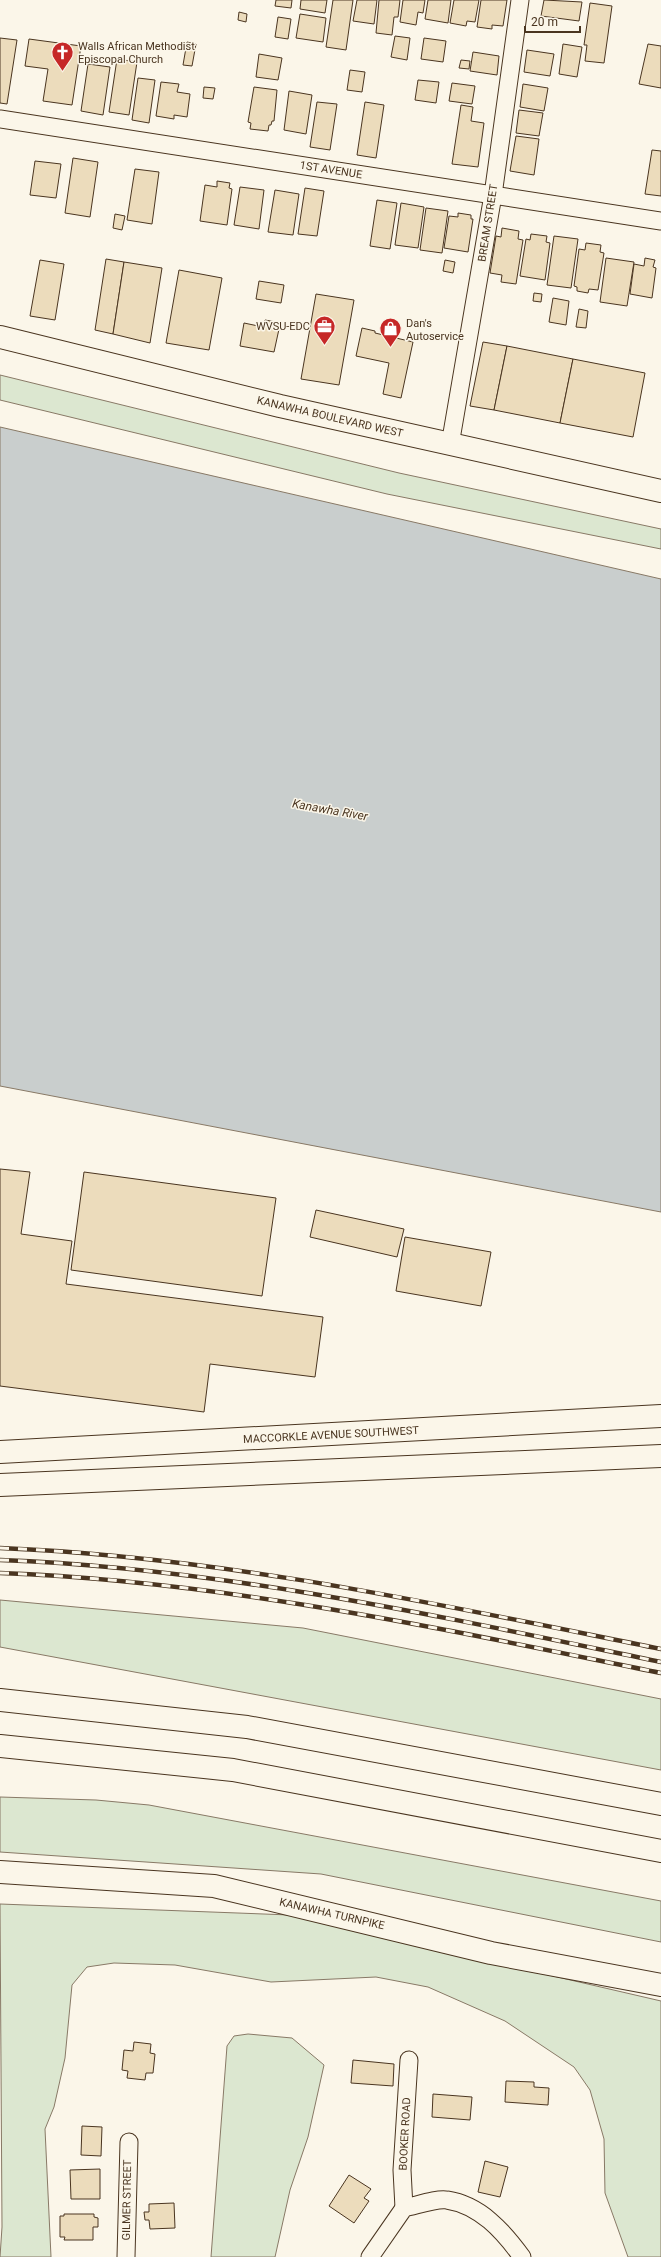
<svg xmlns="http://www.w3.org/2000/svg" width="661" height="2257" viewBox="0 0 661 2257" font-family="Roboto,sans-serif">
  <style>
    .green { fill: #dce7d0; stroke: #887966 }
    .water { fill: #c9cecd; stroke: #887966 }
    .building { fill: #ecdcbc; stroke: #4a3520 }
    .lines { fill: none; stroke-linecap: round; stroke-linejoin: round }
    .minor-casing { stroke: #4a3520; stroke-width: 19 }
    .secondary-casing { stroke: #4a3520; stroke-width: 24 }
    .primary-casing { stroke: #4a3520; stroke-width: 24 }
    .motorway-casing { stroke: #4a3520; stroke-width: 24 }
    .minor { stroke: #fbf6e9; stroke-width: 17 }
    .secondary { stroke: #fbf6e9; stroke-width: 22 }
    .primary { stroke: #fbf6e9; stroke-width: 22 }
    .motorway { stroke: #fbf6e9; stroke-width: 22 }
    .rail-casing { stroke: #4a3520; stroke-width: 4.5 }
    .rail { stroke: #fbf6e9; stroke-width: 3; stroke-dasharray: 9; stroke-linecap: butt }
    .labels { text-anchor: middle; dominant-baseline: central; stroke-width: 3; stroke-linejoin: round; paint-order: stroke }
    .poi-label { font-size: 11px; fill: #4a3520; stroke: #fbf6e9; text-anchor: start }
    .street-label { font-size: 11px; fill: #4a3520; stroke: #fbf6e9 }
    .water-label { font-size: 12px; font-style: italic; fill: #4a3520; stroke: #fbf6e9 }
  </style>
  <rect width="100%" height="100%" fill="#fbf6e9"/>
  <g class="green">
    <path d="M 0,375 L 399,473 L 661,529 L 661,549 L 387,494 L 0,400 Z"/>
    <path d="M 0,1600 L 303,1628 L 661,1699 L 661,1770 L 0,1647 Z"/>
    <path d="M 0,1797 L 96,1800 L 149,1805 L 661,1901 L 661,1942 L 321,1874 L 0,1852 Z"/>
    <path d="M 0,1904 L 290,1915 L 661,2001 L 661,2257 L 628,2257 L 605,2193 L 604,2139 L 590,2090 L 574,2067 L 505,2021 L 428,1987 L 376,1977 L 271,1982 L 175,1965 L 114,1963 L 87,1967 L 72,1985 L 65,2058 L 54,2107 L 45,2129 L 51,2257 L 0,2257 L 2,2227 Z"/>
    <path d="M 248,2034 L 292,2038 L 324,2065 L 308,2137 L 290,2190 L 275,2257 L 211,2257 L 227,2046 L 234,2036 Z"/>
  </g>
  <path class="water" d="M 0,427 L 661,579 L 661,1212 L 0,1086 Z"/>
  <g class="building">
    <path d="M 276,0 L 292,0 L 291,8 L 275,6 Z"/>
    <path d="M 301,0 L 327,0 L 325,13 L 300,9 Z"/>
    <path d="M 333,0 L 353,0 L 346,50 L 326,47 Z"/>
    <path d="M 357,0 L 377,0 L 374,24 L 353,21 Z"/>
    <path d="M 379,0 L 400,0 L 398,17 L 394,17 L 392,35 L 376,33 Z"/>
    <path d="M 403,0 L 425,0 L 423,13 L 418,12 L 416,25 L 400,22 Z"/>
    <path d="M 428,0 L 451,0 L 448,23 L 425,19 Z"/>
    <path d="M 454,0 L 479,0 L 475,22 L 467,21 L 466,26 L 450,23 Z"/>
    <path d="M 481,0 L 507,0 L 503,26 L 492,25 L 492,29 L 477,27 Z"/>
    <path d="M 544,0 L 582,2 L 579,21 L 541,16 Z"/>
    <path d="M 590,3 L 612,6 L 604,63 L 585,61 L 587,45 L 584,45 Z"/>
    <path d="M 239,12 L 247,14 L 246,22 L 238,20 Z"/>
    <path d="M 300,14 L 326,18 L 323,42 L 296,38 Z"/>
    <path d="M 278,17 L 291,19 L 288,39 L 275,37 Z"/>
    <path d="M 395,36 L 410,38 L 407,60 L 391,57 Z"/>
    <path d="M 0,38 L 17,40 L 7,104 L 0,103 Z"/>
    <path d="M 424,38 L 446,41 L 443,62 L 421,59 Z"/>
    <path d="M 29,39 L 81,46 L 72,105 L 43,101 L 48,69 L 25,66 Z"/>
    <path d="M 187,42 L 196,44 L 192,66 L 183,65 Z"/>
    <path d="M 563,44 L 582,47 L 577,77 L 559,74 Z"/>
    <path d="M 648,44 L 661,46 L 661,88 L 639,84 Z"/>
    <path d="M 527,50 L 554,54 L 550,76 L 524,72 Z"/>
    <path d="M 473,52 L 499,56 L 497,75 L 470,71 Z"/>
    <path d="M 259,54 L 282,58 L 278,80 L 256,77 Z"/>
    <path d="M 117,59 L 137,62 L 129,115 L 109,112 Z"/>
    <path d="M 461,60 L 470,61 L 469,69 L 459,68 Z"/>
    <path d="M 88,64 L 110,67 L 103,115 L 81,111 Z"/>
    <path d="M 350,70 L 365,72 L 362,92 L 347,90 Z"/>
    <path d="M 138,78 L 155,80 L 149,123 L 132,120 Z"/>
    <path d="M 418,80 L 439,82 L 436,103 L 415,100 Z"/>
    <path d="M 161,82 L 179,84 L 177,92 L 190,94 L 187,117 L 174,115 L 174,119 L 156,116 Z"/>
    <path d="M 452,83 L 475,86 L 472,104 L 449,101 Z"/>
    <path d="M 523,84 L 548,88 L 544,111 L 520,107 Z"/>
    <path d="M 204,87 L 215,88 L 213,99 L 203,98 Z"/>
    <path d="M 254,87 L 277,90 L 274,121 L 272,121 L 271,125 L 269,125 L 268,131 L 250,129 L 251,123 L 248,122 Z"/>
    <path d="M 289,91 L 312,95 L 306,134 L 284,130 Z"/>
    <path d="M 317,102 L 337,104 L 330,150 L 310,147 Z"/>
    <path d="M 365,102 L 384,105 L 376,158 L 357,155 Z"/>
    <path d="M 461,105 L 473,107 L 471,121 L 484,123 L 478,167 L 452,164 Z"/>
    <path d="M 519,110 L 543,113 L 539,136 L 516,133 Z"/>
    <path d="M 516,136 L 539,139 L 534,175 L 510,171 Z"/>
    <path d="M 652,150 L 661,151 L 661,196 L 645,194 Z"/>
    <path d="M 73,158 L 98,162 L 90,217 L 65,213 Z"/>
    <path d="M 35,161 L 61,164 L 56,198 L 30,195 Z"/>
    <path d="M 135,169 L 159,172 L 152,224 L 127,220 Z"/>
    <path d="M 217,181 L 230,183 L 229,188 L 232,189 L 227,225 L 200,221 L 205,185 L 217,187 Z"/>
    <path d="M 240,187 L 264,190 L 259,229 L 234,225 Z"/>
    <path d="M 305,188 L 324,191 L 317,236 L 298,234 Z"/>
    <path d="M 275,190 L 299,194 L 293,235 L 268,232 Z"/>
    <path d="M 377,200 L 397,203 L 390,249 L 370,246 Z"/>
    <path d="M 401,203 L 424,207 L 418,248 L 395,245 Z"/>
    <path d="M 426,208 L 448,211 L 442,253 L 420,250 Z"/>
    <path d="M 458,213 L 471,215 L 471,219 L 473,219 L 468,252 L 444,248 L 449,216 L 458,217 Z"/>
    <path d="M 115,214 L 125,216 L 122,230 L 113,228 Z"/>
    <path d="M 502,228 L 519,231 L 518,239 L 523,240 L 516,284 L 501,282 L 502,275 L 490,273 L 496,236 L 501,237 Z"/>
    <path d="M 531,234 L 547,236 L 546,242 L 550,243 L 545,280 L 520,276 L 526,239 L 530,240 Z"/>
    <path d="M 554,236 L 578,239 L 571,288 L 547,285 Z"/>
    <path d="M 586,243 L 601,245 L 600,252 L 604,253 L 598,290 L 589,289 L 588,293 L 577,291 L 577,287 L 574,286 L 579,249 L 585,250 Z"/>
    <path d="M 606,258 L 634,262 L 627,306 L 600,302 Z"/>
    <path d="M 645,258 L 655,260 L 653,267 L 656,268 L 652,298 L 630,294 L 634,264 L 644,266 Z"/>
    <path d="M 106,259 L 124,262 L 113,334 L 95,330 Z"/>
    <path d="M 40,260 L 64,264 L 55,320 L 30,316 Z"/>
    <path d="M 445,260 L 455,262 L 453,273 L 443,271 Z"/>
    <path d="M 124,262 L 162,268 L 150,343 L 113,334 Z"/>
    <path d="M 179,270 L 222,278 L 209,350 L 166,343 Z"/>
    <path d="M 259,281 L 284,285 L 281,303 L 256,299 Z"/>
    <path d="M 534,293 L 542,294 L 541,302 L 533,301 Z"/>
    <path d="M 316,294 L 354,300 L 339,385 L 301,379 Z"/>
    <path d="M 553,298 L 569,301 L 566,325 L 549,322 Z"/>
    <path d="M 579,309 L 588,311 L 586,328 L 576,327 Z"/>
    <path d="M 265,320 L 276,322 L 275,329 L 279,329 L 274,352 L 240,346 L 244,323 L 263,327 Z"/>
    <path d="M 362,328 L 375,331 L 375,333 L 413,342 L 401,398 L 383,394 L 389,363 L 356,356 Z"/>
    <path d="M 483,342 L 507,346 L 494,410 L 470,406 Z"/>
    <path d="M 507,346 L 573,359 L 560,423 L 494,410 Z"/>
    <path d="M 573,359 L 645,373 L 633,437 L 560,423 Z"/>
    <path d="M 0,1169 L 30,1172 L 21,1234 L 72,1241 L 66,1284 L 323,1317 L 315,1377 L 210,1364 L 204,1412 L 0,1386 Z"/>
    <path d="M 84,1172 L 276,1198 L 262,1296 L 71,1270 Z"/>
    <path d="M 316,1210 L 404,1229 L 397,1257 L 310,1237 Z"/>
    <path d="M 405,1237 L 491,1252 L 481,1306 L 396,1291 Z"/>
    <path d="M 134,2042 L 151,2044 L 150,2053 L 155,2054 L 153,2073 L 146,2073 L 145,2080 L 127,2078 L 128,2071 L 122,2070 L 124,2050 L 133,2051 Z"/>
    <path d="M 353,2060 L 394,2064 L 393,2086 L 351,2083 Z"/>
    <path d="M 506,2081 L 534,2082 L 534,2087 L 549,2088 L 548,2105 L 505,2102 Z"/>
    <path d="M 433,2094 L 472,2097 L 470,2120 L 432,2117 Z"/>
    <path d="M 82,2126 L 102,2127 L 101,2156 L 81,2155 Z"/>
    <path d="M 485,2161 L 508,2167 L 500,2197 L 478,2192 Z"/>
    <path d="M 100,2169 L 100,2199 L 71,2199 L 70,2170 Z"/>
    <path d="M 349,2175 L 371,2189 L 364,2198 L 369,2201 L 354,2223 L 329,2206 Z"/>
    <path d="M 174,2203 L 175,2228 L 150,2229 L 149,2220 L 145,2220 L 144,2212 L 149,2212 L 149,2204 Z"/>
    <path d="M 64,2214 L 94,2214 L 94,2217 L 98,2218 L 98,2227 L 93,2227 L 93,2240 L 64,2240 L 65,2237 L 60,2237 L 60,2216 L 64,2216 Z"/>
  </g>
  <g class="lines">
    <defs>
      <g id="minor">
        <path d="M 0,119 L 661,221"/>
        <path d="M 450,445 L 493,195 L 520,0"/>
        <path d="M 404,2208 L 402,2170 L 409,2060"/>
        <path d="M 126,2257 L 129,2142"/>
        <path d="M 370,2257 L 404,2208 C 415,2206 437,2198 447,2200 C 480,2205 503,2231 522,2257"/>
      </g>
      <path id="secondary" d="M 0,1872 L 214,1886 L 491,1953 L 661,1985"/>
      <g id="primary">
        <path d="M 0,337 L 280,406 L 661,491"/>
        <path d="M 0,1452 L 661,1416"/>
        <path d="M 0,1485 L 661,1456"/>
      </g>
      <g id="motorway">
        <path d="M 0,1700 L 247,1727 L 661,1804"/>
        <path d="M 0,1746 L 233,1770 L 661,1851"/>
      </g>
    </defs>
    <use href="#minor" class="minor-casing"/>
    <use href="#secondary" class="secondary-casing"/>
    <use href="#primary" class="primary-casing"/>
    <use href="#motorway" class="motorway-casing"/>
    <use href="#minor" class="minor"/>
    <use href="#secondary" class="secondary"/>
    <use href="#primary" class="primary"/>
    <use href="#motorway" class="motorway"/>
    <defs>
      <g id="rail">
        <path d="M 0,1548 C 225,1557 441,1605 661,1649"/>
        <path d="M 0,1560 C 223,1568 443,1617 661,1662"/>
        <path d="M 0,1573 C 224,1581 442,1629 661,1673"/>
      </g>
    </defs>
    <use href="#rail" class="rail-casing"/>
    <use href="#rail" class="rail"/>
  </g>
  <defs>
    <symbol id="church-pin" viewBox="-11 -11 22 30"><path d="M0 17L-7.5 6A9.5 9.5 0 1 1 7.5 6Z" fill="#c62828" stroke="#fbf6e9"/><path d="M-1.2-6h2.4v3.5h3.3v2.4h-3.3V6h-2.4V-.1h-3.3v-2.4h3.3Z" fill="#fff"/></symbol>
    <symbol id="office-pin" viewBox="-11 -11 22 30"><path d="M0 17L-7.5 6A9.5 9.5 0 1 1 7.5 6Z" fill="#c62828" stroke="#fbf6e9"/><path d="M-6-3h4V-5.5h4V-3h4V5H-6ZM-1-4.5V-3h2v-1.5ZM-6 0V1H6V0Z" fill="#fff"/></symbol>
    <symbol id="shop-pin" viewBox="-11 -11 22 30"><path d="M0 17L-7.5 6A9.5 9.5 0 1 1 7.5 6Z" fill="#c62828" stroke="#fbf6e9"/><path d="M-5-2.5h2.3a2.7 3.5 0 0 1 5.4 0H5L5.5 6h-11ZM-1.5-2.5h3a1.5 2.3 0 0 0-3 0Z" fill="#fff"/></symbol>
  </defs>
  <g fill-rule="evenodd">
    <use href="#church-pin" x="50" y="40" width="25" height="34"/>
    <use href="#office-pin" x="312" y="314" width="25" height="34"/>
    <use href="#shop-pin" x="378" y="316" width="25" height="34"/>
  </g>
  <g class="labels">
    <g class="poi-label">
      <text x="78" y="46">Walls African Methodist<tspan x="78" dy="13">Episcopal Church</tspan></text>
      <text x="406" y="323">Dan's<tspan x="406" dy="13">Autoservice</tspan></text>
      <text x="310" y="326" text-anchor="end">WVSU-EDC</text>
    </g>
    <g class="street-label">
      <text transform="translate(331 170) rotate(9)">1ST AVENUE</text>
      <text transform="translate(488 223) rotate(-81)">BREAM STREET</text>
      <text transform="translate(330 417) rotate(13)">KANAWHA BOULEVARD WEST</text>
      <text transform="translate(331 1435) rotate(-3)">MACCORKLE AVENUE SOUTHWEST</text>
      <text transform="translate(332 1914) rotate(13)">KANAWHA TURNPIKE</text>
      <text transform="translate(405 2134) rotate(-87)">BOOKER ROAD</text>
      <text transform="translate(127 2200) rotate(-89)">GILMER STREET</text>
    </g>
    <g class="water-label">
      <text transform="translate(330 810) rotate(10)">Kanawha River</text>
    </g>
  </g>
  <path d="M525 26v6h55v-6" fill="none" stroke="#4a3520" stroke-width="2"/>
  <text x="531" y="26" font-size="12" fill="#4a3520" stroke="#fbf6e9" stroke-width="3" paint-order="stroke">20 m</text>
</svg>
